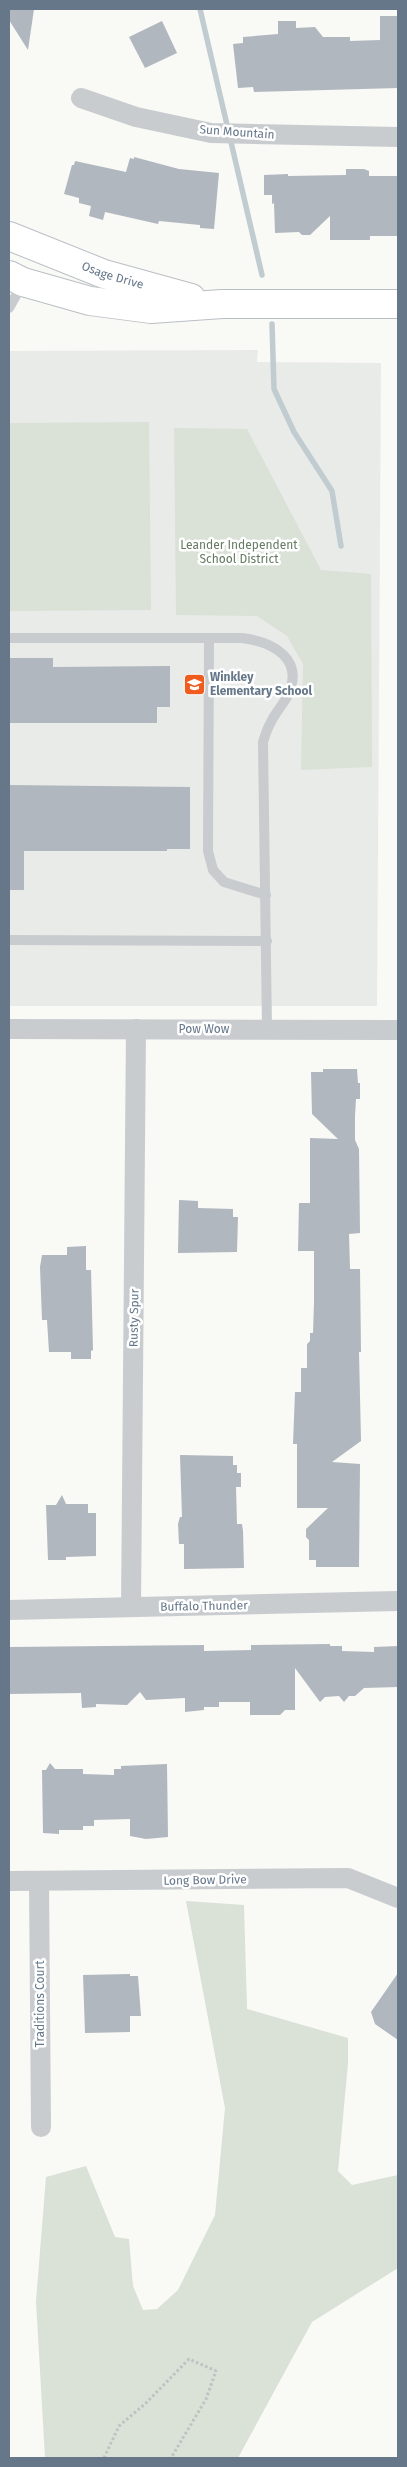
<svg xmlns="http://www.w3.org/2000/svg" width="407" height="2467" viewBox="0 0 407 2467" font-family="'Fira Sans',sans-serif">
  <style>
    .built { fill: #e9ebe9 }
    .green { fill: #dae1d6 }
    .lines { fill: none; stroke-linecap: round; stroke-linejoin: round }
    .stream { stroke: #c1ccd1; stroke-width: 5.5 }
    .building { fill: #b0b7be }
    .secondary-casing { stroke: #babfc4; stroke-width: 30 }
    .path { stroke: #bfc2c4; stroke-width: 3; stroke-dasharray: 2.5 2.5; stroke-linecap: butt }
    .lane { stroke: #c8cccf; stroke-width: 10 }
    .street { stroke: #c8cccf; stroke-width: 20 }
    .secondary { stroke: #fff; stroke-width: 28 }
    .labels { text-anchor: middle; dominant-baseline: central; stroke-width: 5; stroke-linejoin: round; paint-order: stroke }
    .street-label { font-size: 12px; fill: #657789; stroke: #fff }
    .park-label { font-size: 12px; fill: #657a61; stroke: #fff }
    .poi-label { font-size: 12px; font-weight: bold; fill: #657789; stroke: #fff; text-anchor: start }
  </style>
  <rect width="100%" height="100%" fill="#f9f9f6"/>
  <path class="built" d="M 258,350 L 257,362 L 381,363 L 377,1006 L 9,1006 L 9,351 Z"/>
  <g class="green">
    <path d="M 149,422 L 151,610 L 9,611 L 9,423 Z"/>
    <path d="M 174,428 L 247,429 L 321,570 L 371,574 L 372,767 L 301,770 L 303,664 L 287,636 L 257,616 L 176,615 Z"/>
    <path d="M 186,1901 L 244,1905 L 247,2009 L 348,2038 L 348,2063 L 338,2171 L 352,2185 L 398,2175 L 398,2268 L 312,2322 L 238,2458 L 45,2458 L 36,2301 L 46,2177 L 86,2166 L 115,2237 L 129,2239 L 133,2286 L 143,2310 L 157,2309 L 178,2290 L 215,2215 L 225,2108 Z"/>
  </g>
  <g class="lines">
    <g class="stream">
      <path d="M 200,9 L 262,275"/>
      <path d="M 272,324 L 274,389 L 294,432 L 332,491 L 341,546"/>
    </g>
  </g>
  <g class="building">
    <path d="M 9,9 L 34,9 L 28,50 L 9,20 Z"/>
    <path d="M 380,16 L 398,16 L 398,88 L 254,92 L 253,87 L 238,88 L 233,44 L 243,43 L 243,37 L 278,34 L 278,21 L 296,21 L 296,28 L 315,27 L 323,37 L 350,37 L 350,41 L 380,40 Z"/>
    <path d="M 162,21 L 177,53 L 145,68 L 129,37 Z"/>
    <path d="M 134,157 L 179,169 L 219,173 L 214,229 L 200,228 L 200,225 L 159,221 L 158,224 L 105,212 L 103,220 L 89,216 L 91,206 L 79,203 L 79,198 L 64,194 L 72,165 L 74,165 L 75,161 L 126,172 L 130,158 L 134,159 Z"/>
    <path d="M 346,169 L 364,169 L 369,171 L 369,176 L 398,176 L 398,236 L 370,236 L 370,240 L 330,240 L 330,216 L 310,235 L 302,235 L 299,232 L 275,233 L 274,203 L 272,204 L 272,195 L 264,195 L 264,175 L 288,174 L 288,176 L 346,175 Z"/>
    <path d="M 9,658 L 53,658 L 53,667 L 170,666 L 170,707 L 157,707 L 157,723 L 9,723 Z"/>
    <path d="M 9,785 L 190,787 L 190,849 L 167,849 L 167,851 L 24,851 L 24,890 L 9,890 Z"/>
    <path d="M 323,1069 L 357,1069 L 358,1083 L 360,1083 L 360,1099 L 356,1099 L 355,1116 L 355,1140 L 359,1149 L 360,1233 L 349,1234 L 350,1269 L 360,1269 L 361,1352 L 359,1352 L 361,1441 L 332,1462 L 360,1464 L 359,1567 L 316,1567 L 316,1560 L 309,1560 L 309,1540 L 306,1537 L 306,1529 L 328,1508 L 297,1508 L 297,1444 L 293,1444 L 295,1392 L 301,1392 L 301,1368 L 307,1368 L 307,1344 L 310,1341 L 310,1333 L 313,1333 L 314,1303 L 314,1251 L 298,1251 L 299,1203 L 310,1203 L 310,1138 L 338,1139 L 312,1114 L 311,1072 L 323,1072 Z"/>
    <path d="M 179,1200 L 198,1201 L 198,1208 L 233,1209 L 233,1217 L 238,1217 L 237,1252 L 178,1253 Z"/>
    <path d="M 86,1246 L 86,1270 L 91,1270 L 93,1350 L 91,1351 L 91,1359 L 71,1359 L 71,1352 L 49,1352 L 47,1320 L 42,1320 L 40,1267 L 42,1255 L 67,1255 L 67,1247 Z"/>
    <path d="M 180,1455 L 233,1456 L 233,1465 L 237,1465 L 237,1473 L 241,1473 L 241,1487 L 236,1487 L 237,1524 L 242,1524 L 243,1531 L 244,1568 L 184,1569 L 184,1544 L 179,1544 L 178,1524 L 180,1517 L 182,1517 Z"/>
    <path d="M 62,1495 L 66,1504 L 88,1504 L 88,1513 L 96,1513 L 96,1556 L 66,1557 L 66,1560 L 48,1560 L 46,1505 L 56,1505 Z"/>
    <path d="M 330,1644 L 330,1646 L 342,1646 L 342,1651 L 374,1652 L 374,1647 L 398,1646 L 398,1687 L 364,1688 L 355,1696 L 349,1696 L 344,1702 L 339,1696 L 325,1697 L 320,1702 L 295,1668 L 295,1710 L 285,1710 L 280,1715 L 250,1715 L 250,1702 L 219,1702 L 219,1707 L 204,1707 L 204,1710 L 185,1712 L 185,1698 L 146,1700 L 140,1692 L 127,1705 L 96,1704 L 96,1707 L 82,1708 L 81,1693 L 9,1694 L 9,1647 L 204,1645 L 204,1651 L 251,1650 L 251,1645 Z"/>
    <path d="M 50,1763 L 55,1769 L 83,1769 L 83,1774 L 114,1775 L 114,1769 L 121,1769 L 121,1766 L 167,1764 L 168,1837 L 146,1839 L 130,1836 L 130,1819 L 94,1820 L 94,1826 L 83,1826 L 83,1830 L 59,1830 L 59,1834 L 43,1833 L 42,1770 L 46,1770 Z"/>
    <path d="M 398,1973 L 398,2040 L 375,2024 L 371,2012 Z"/>
    <path d="M 130,1974 L 130,1976 L 138,1976 L 141,2016 L 130,2016 L 130,2032 L 85,2033 L 83,1975 Z"/>
  </g>
  <g class="lines">
    <defs>
      <g id="secondary">
        <path id="s1" d="M 9,236 L 104,274 L 191,298"/>
        <path d="M 9,275 L 23,282 L 90,301 L 151,309 L 222,304 L 398,304"/>
      </g>
    </defs>
    <use href="#secondary" class="secondary-casing"/>
    <path class="path" d="M 104,2458 L 119,2426 L 146,2403 L 189,2359 L 216,2371 L 206,2399 L 171,2458"/>
    <g class="lane">
      <path d="M 9,308 L 23,283"/>
      <path d="M 9,638 L 242,638 C 272,642 305,658 288,695 C 283,705 274,714 270,724 C 267,729 265,736 263,742 L 267,1029"/>
      <path d="M 209,639 L 208,851 L 213,870 L 224,882 L 266,895"/>
      <path d="M 9,940 L 267,941"/>
    </g>
    <g class="street">
      <path d="M 81,98 L 136,117 L 211,133 L 398,137"/>
      <path d="M 9,1029 L 398,1030"/>
      <path d="M 131,1607 L 136,1029"/>
      <path d="M 9,1610 L 398,1601"/>
      <path d="M 9,1881 L 348,1878 L 398,1898"/>
      <path d="M 39,1881 L 41,2127"/>
    </g>
    <use href="#secondary" class="secondary"/>
  </g>
  <defs>
    <symbol id="school-square" viewBox="-11 -11 22 22"><rect x="-9" y="-9" width="18" height="18" rx="4" fill="#f05b1e" stroke="#fff"/><path d="M0-5L7-2L0 1L-7-2ZM-4 1L0 2.5L4 1V4Q0 6-4 4Z" fill="#fff"/></symbol>
  </defs>
  <g fill-rule="evenodd">
    <use href="#school-square" x="182" y="672" width="25" height="25"/>
  </g>
  <g class="labels">
    <g class="street-label">
      <text transform="translate(237 132) rotate(4)">Sun Mountain</text>
      <text stroke="none"><textPath href="#s1" startOffset="111">Osage Drive</textPath></text>
      <text x="204" y="1029">Pow Wow</text>
      <text transform="translate(134 1318) rotate(-89)">Rusty Spur</text>
      <text transform="translate(204 1606) rotate(-1)">Buffalo Thunder</text>
      <text transform="translate(205 1880) rotate(-1)">Long Bow Drive</text>
      <text transform="translate(40 2004) rotate(-90)">Traditions Court</text>
    </g>
    <g class="park-label">
      <text x="239" y="545">Leander Independent<tspan x="239" dy="14">School District</tspan></text>
    </g>
    <g class="poi-label">
      <text x="210" y="677">Winkley<tspan x="210" dy="14">Elementary School</tspan></text>
    </g>
  </g>
  <rect width="407" height="2467" fill="none" stroke="#657789" stroke-width="20"/>
</svg>
